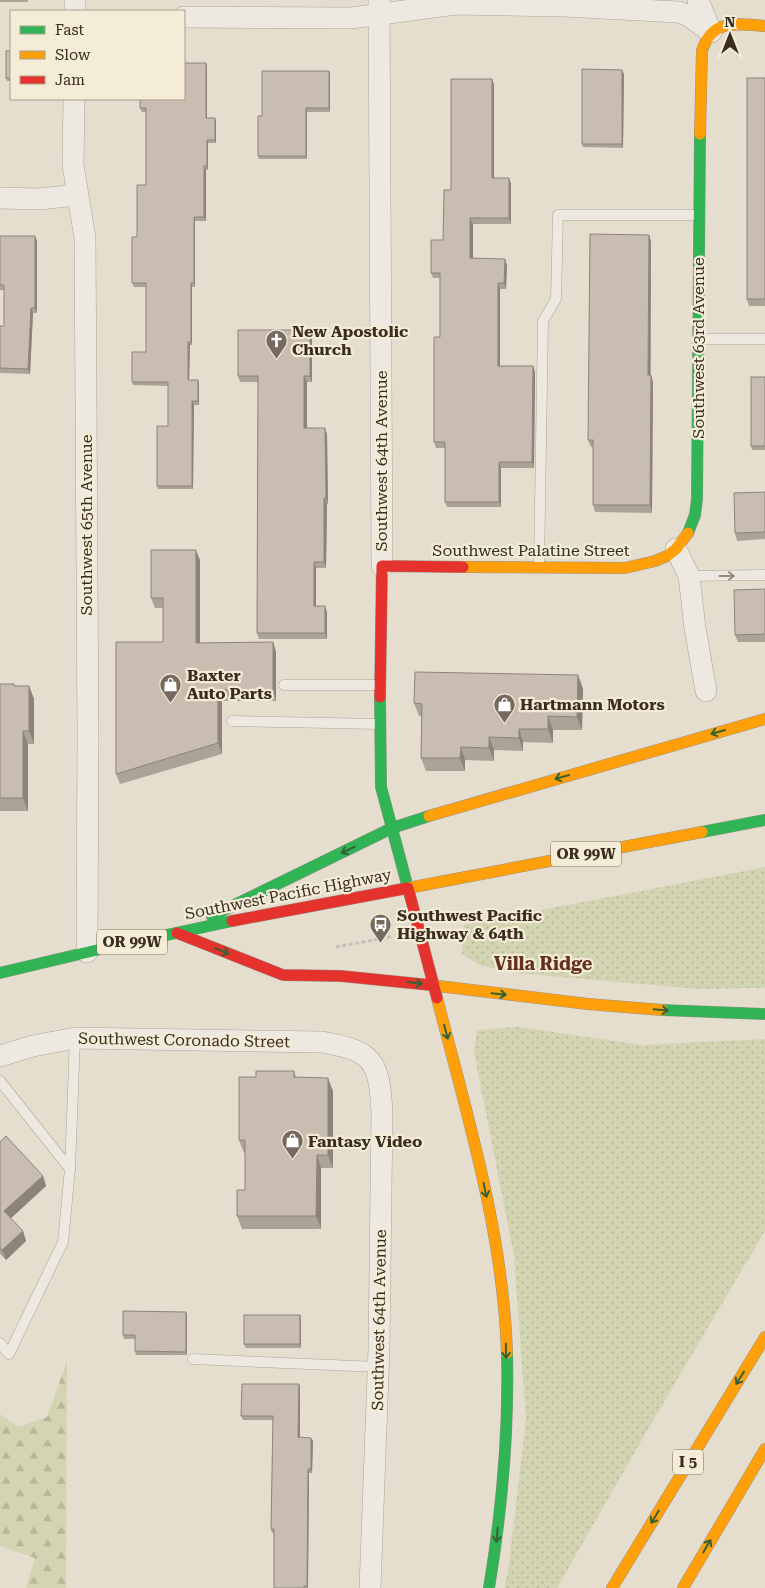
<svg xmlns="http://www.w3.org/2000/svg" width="765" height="1588" viewBox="0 0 765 1588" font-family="'Roboto Serif',serif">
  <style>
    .grass { fill: url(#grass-dots) }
    .forest { fill: url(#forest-firs) }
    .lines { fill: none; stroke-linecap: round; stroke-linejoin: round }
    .lane-casing { stroke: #aaa398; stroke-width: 11 }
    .street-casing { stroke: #aaa398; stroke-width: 22 }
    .fast-casing { stroke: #9a9388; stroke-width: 12 }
    .slow-casing { stroke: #9a9388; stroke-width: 12 }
    .jam-casing { stroke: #9a9388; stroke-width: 12 }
    .path { stroke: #c6c0b7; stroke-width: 3; stroke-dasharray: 4 2.5; stroke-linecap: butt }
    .lane { stroke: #ede9e1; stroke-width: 10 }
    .street { stroke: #ede9e1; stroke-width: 21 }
    .fast { stroke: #30b455; stroke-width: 11 }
    .slow { stroke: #ff9f0a; stroke-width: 11 }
    .jam { stroke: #e5322d; stroke-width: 11 }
    .wall { fill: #aca397 }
    .shaded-wall { fill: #8c847b }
    .building { fill: #c8bdb0; stroke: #8c847b }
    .oneway { stroke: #938a80 }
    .oneway2 { stroke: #356235 }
    .labels { text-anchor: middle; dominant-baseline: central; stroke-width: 4.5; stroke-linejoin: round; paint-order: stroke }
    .shield { fill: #f4ecd6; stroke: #716657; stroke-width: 1 }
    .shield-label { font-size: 15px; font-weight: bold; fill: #392c20 }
    .poi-label { font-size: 16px; font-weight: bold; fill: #392c20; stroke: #f4ecd6; text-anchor: start }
    .street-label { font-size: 16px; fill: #392c20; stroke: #f4ecd6 }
    .neighbourhood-label { font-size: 18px; font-weight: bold; fill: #643021; stroke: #f4ecd6 }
  </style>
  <defs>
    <pattern id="grass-dots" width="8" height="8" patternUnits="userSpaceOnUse" patternTransform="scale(1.25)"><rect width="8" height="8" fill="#d3d4b2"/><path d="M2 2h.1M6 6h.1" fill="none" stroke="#b6b699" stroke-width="1.8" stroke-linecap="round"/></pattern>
    <pattern id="forest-firs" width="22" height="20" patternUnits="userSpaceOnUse" patternTransform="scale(1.25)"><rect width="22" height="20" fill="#d3d4b2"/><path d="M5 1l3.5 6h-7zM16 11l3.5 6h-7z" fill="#b6b699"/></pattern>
  </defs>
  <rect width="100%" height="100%" fill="#e5decf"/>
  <g class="grass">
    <path d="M 765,867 L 765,988 L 697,989 L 516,973 L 480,965 L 462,954 L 464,925 Z"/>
    <path d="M 518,1027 L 642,1045 L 765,1039 L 765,1231 L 651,1424 L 557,1588 L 504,1588 L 508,1572 L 526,1419 L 514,1256 L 474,1052 L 477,1030 Z"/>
  </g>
  <path class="forest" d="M 67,1361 L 66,1588 L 26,1588 L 35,1558 L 0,1546 L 0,1414 L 18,1427 L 47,1417 Z"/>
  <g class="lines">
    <defs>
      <g id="lane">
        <path d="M 699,339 L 765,339"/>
        <path d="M 539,567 L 543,321 L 556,299 L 558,215 L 698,215"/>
        <path d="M 689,576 L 765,575"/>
        <path d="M 284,685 L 378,685"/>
        <path d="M 232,721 L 379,724"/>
        <path d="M 0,1081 L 70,1169 L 63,1242 L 9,1354 L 0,1343"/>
        <path d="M 70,1169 L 75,1038"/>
        <path d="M 193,1359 L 378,1367"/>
      </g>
      <g id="street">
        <path d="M 75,0 L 75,11"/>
        <path d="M 379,0 L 382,566"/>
        <path d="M 698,0 L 711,32"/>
        <path d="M 184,17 L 351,18 L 456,4 L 564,6 L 678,12 L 687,15 L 711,32"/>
        <path d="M 74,99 L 73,165 L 85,238 L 88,736 L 87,952"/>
        <path d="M 0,198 L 39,199 L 77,195"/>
        <path d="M 676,549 L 689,576 L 695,628 L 706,691"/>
        <path d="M 0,1056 L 33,1046 L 75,1038 L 322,1042 C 374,1051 379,1061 382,1112 L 379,1348 L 370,1588"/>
      </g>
      <g id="fast">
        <path d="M 688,533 L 695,515 L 697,499 L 700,134"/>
        <path d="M 380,697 L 381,787 L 408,888"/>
        <path d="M 702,832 L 765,820"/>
        <path d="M 212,916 L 392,828 L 429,816"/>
        <path d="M 0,973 L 101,949 L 232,921"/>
        <path d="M 662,1010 L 765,1014"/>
        <path d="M 489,1588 C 502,1510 509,1432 507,1353"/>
      </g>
      <g id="slow">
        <path d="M 700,134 L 702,51 C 712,18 737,24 765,26"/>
        <path d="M 463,567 L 625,568 L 655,561 L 667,556 L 676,549 L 688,533"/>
        <path d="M 429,816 L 765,719"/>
        <path d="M 408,888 L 702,832"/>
        <path d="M 430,985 L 588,1004 L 662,1010"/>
        <path d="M 437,998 C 467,1115 503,1231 507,1353"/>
        <path d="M 612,1588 L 765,1337"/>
        <path d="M 683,1588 L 765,1449"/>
      </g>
      <g id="jam">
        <path d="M 380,697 L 382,566 L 463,567"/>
        <path d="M 232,921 L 408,888 L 437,998"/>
        <path d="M 177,933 L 283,975 L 341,976 L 430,985"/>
      </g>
    </defs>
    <use href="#lane" class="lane-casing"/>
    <use href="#street" class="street-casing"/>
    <use href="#fast" class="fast-casing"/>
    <use href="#slow" class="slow-casing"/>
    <use href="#jam" class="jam-casing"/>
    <path class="path" d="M 336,947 L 394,936"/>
    <use href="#lane" class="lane"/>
    <use href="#street" class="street"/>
    <use href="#fast" class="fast"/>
    <use href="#slow" class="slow"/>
    <use href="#jam" class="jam"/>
  </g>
  <g class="wall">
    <rect x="0" y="0" width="28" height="2"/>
    <path d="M 11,51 L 11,81 L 7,81 L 6,78 Z"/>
    <path d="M 206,63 L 207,67 L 207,118 L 216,121 L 216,143 L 208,143 L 208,170 L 206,170 L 206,221 L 195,221 L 195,287 L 192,287 L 192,345 L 190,345 L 189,380 L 199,384 L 199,405 L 194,405 L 193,489 L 158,489 L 157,486 L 168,426 L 168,386 L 133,385 L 132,382 L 146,352 L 146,287 L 134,287 L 132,283 L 137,237 L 146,185 L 146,112 L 142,112 L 140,108 Z"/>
    <path d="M 329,71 L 330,74 L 330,112 L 307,112 L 307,159 L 259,159 L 258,156 L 262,116 Z"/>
    <path d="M 624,74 L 623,148 L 583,147 L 582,144 Z"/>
    <path d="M 765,78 L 765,306 L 749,306 L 747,299 Z"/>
    <path d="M 492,79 L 494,85 L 494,178 L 509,178 L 511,184 L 511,224 L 473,224 L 473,258 L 505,259 L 507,265 L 506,289 L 500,289 L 500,366 L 533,366 L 535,372 L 534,468 L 501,468 L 501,507 L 447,507 L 445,502 L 445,448 L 436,448 L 434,442 L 440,337 L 440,278 L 433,278 L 431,273 L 443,240 L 451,190 Z"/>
    <path d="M 649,235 L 651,242 L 651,375 L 653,382 L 652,513 L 595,512 L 593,505 L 593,447 L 591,447 L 588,440 Z"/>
    <path d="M 0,236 L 37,241 L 37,313 L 33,313 L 30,374 L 0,373 L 0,326 L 4,326 L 4,290 L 0,290 Z"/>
    <path d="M 312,336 L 312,382 L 307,382 L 307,428 L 327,434 L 328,504 L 327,504 L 326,568 L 316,568 L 316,606 L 327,612 L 327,639 L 259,639 L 257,633 L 258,382 L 240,382 L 238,376 Z"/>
    <path d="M 765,377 L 765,450 L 752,450 L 751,446 Z"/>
    <path d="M 765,492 L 765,539 L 737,541 L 735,533 Z"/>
    <path d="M 200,560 L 200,643 L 273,642 L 276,652 L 276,701 L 222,701 L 222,754 L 120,784 L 116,774 L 163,642 L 163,608 L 155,608 L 151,598 Z"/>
    <path d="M 765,589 L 765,642 L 738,642 L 735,635 Z"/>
    <path d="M 578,675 L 583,689 L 582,730 L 553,730 L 553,743 L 523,742 L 523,751 L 494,750 L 494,761 L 465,760 L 465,771 L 426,771 L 421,758 L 421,716 L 419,716 L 414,703 Z"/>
    <path d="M 0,684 L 15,686 L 29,686 L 34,699 L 34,744 L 28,744 L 28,811 L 0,811 Z"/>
    <path d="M 294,1071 L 296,1077 L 333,1091 L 333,1168 L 321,1168 L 321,1229 L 242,1229 L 237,1216 L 245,1190 L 245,1153 L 244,1153 L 239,1140 L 256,1077 Z"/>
    <path d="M 0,1142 L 43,1176 L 46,1186 L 11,1218 L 23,1231 L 26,1241 L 6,1260 L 0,1254 Z"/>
    <path d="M 186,1312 L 187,1315 L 187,1355 L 136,1355 L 135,1351 L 135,1339 L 124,1339 L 123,1335 Z"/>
    <path d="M 300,1315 L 301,1319 L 301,1348 L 246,1348 L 244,1344 Z"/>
    <path d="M 299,1384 L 300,1388 L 300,1437 L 313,1441 L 312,1473 L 309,1473 L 308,1588 L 274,1588 L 274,1533 L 272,1533 L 271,1529 L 273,1420 L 243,1420 L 241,1416 Z"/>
  </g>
  <g class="shaded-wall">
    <path d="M 206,63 L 207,67 L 207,121 L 206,118 Z"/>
    <path d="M 622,70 L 624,74 L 623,148 L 622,144 Z"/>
    <path d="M 329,71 L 330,74 L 330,112 L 329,108 Z"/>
    <path d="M 492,79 L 494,85 L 494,184 L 492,178 Z"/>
    <path d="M 306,108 L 307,112 L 307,159 L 306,156 Z"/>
    <path d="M 215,118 L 216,121 L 216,143 L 215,140 Z"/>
    <path d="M 207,140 L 208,143 L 208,170 L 207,166 Z"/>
    <path d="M 204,166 L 206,170 L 206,221 L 204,217 Z"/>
    <path d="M 509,178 L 511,184 L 511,224 L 509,218 Z"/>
    <path d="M 194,217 L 195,221 L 195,287 L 194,283 Z"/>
    <path d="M 470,218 L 473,224 L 473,264 L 470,258 Z"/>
    <path d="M 649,235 L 651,242 L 650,382 L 648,375 Z"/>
    <path d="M 35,236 L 37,241 L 37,313 L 35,308 Z"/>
    <path d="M 505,259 L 507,265 L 506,289 L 504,283 Z"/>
    <path d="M 191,283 L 192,287 L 192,345 L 191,342 Z"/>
    <path d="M 498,283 L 500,289 L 500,371 L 498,366 Z"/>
    <path d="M 31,308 L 33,313 L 30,374 L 28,369 Z"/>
    <path d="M 310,330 L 312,336 L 312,382 L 310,376 Z"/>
    <path d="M 188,342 L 190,345 L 189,384 L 188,380 Z"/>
    <path d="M 533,366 L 535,372 L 534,468 L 532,462 Z"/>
    <path d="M 651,375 L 653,382 L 652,513 L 650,505 Z"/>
    <path d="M 304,376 L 307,382 L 307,434 L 304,428 Z"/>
    <path d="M 198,380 L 199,384 L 199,405 L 198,401 Z"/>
    <path d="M 192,401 L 194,405 L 193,489 L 192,486 Z"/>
    <path d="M 325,428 L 327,434 L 328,504 L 326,498 Z"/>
    <path d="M 499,462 L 501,468 L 501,507 L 499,502 Z"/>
    <path d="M 324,498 L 327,504 L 326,568 L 324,562 Z"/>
    <path d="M 196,550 L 200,560 L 200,653 L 196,643 Z"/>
    <path d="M 314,562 L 316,568 L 316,612 L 314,606 Z"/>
    <path d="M 325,606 L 327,612 L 327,639 L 325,633 Z"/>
    <path d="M 273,642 L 276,652 L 276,701 L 273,690 Z"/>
    <path d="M 578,675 L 583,689 L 582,730 L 577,717 Z"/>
    <path d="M 29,686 L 34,699 L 34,744 L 29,731 Z"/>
    <path d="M 218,690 L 222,701 L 222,754 L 218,743 Z"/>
    <path d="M 548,716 L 553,730 L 553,743 L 548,729 Z"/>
    <path d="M 519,729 L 523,742 L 523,751 L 519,738 Z"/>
    <path d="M 23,731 L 28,744 L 28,811 L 23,798 Z"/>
    <path d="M 489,737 L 494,750 L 494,761 L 489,748 Z"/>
    <path d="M 461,747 L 465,760 L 465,771 L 460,758 Z"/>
    <path d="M 328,1078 L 333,1091 L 333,1168 L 328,1155 Z"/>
    <path d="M 317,1155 L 321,1168 L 321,1229 L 316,1216 Z"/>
    <path d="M 43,1176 L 46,1186 L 8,1221 L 4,1211 Z"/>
    <path d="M 23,1231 L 26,1241 L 6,1260 L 2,1250 Z"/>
    <path d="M 186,1312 L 187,1315 L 187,1355 L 186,1352 Z"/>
    <path d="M 300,1315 L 301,1319 L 301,1348 L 300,1344 Z"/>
    <path d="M 299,1384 L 300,1388 L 300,1441 L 298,1437 Z"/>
    <path d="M 311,1438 L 313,1441 L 312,1473 L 311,1469 Z"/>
    <path d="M 308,1469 L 309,1473 L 308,1588 L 307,1586 Z"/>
  </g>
  <g class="building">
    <rect x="6" y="51" width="5" height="27"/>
    <path d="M 184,63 L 206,63 L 206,118 L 215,118 L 215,140 L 207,140 L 207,166 L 204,166 L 204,217 L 194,217 L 194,283 L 191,283 L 191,342 L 188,342 L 188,380 L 198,380 L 198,401 L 192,401 L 192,486 L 157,486 L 157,426 L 168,426 L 168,382 L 132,382 L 132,352 L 146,352 L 146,283 L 132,283 L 132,237 L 137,237 L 137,185 L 146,185 L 146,108 L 140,108 L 140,99 L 184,99 Z"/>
    <path d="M 582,69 L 622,70 L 622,144 L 582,144 Z"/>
    <path d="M 262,71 L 329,71 L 329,108 L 306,108 L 306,156 L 258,156 L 258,116 L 262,116 Z"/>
    <rect x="747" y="78" width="18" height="221"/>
    <path d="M 451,79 L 492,79 L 492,178 L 509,178 L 509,218 L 470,218 L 470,258 L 505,259 L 504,283 L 498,283 L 498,366 L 533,366 L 532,462 L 499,462 L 499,502 L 445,502 L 445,442 L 434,442 L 434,337 L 440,337 L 440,273 L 431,273 L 431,240 L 443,240 L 444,190 L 451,190 Z"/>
    <path d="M 590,234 L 649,235 L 648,375 L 651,375 L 650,505 L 593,505 L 593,440 L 588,440 Z"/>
    <path d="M 0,236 L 35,236 L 35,308 L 31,308 L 28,369 L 0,368 L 0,326 L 4,326 L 4,285 L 0,285 Z"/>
    <path d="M 238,330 L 310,330 L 310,376 L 304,376 L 304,428 L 325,428 L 326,498 L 324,498 L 324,562 L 314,562 L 314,606 L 325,606 L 325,633 L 257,633 L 258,376 L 238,376 Z"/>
    <rect x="751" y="377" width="14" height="69"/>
    <path d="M 765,492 L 765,532 L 735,533 L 734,493 Z"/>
    <path d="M 151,550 L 196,550 L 196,643 L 273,642 L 273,690 L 218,690 L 218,743 L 116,774 L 116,642 L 163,642 L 163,598 L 151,598 Z"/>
    <path d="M 765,589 L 765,634 L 735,635 L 734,590 Z"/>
    <path d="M 415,672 L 578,675 L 577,717 L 548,716 L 548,729 L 519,729 L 519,738 L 489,737 L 489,748 L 461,747 L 460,758 L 421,758 L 422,704 L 414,703 Z"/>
    <path d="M 0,684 L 14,684 L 14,686 L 29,686 L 29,731 L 23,731 L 23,798 L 0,798 Z"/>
    <path d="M 256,1071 L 294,1071 L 294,1077 L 328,1078 L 328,1155 L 317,1155 L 316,1216 L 237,1216 L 237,1190 L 245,1190 L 245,1140 L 239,1140 L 239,1077 L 256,1077 Z"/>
    <path d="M 6,1136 L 43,1176 L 4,1211 L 23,1231 L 2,1250 L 0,1248 L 0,1142 Z"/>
    <path d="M 123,1311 L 186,1312 L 186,1352 L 135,1351 L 135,1335 L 123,1335 Z"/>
    <rect x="244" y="1315" width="56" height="29"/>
    <path d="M 242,1384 L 299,1384 L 298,1437 L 311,1438 L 311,1469 L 308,1469 L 307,1586 L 304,1586 L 304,1588 L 274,1588 L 274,1529 L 271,1529 L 273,1416 L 241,1416 Z"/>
  </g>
  <defs><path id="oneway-shaft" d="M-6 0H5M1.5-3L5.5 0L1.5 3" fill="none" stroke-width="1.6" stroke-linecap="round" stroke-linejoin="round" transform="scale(1.25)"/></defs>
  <use class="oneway" href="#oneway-shaft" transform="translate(727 576)"/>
  <g class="oneway2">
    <use href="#oneway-shaft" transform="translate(718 732) rotate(164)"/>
    <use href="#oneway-shaft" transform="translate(562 777) rotate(164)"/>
    <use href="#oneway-shaft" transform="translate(348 850) rotate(154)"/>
    <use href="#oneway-shaft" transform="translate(222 951) rotate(22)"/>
    <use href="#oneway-shaft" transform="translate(415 983) rotate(7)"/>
    <use href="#oneway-shaft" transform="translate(499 994) rotate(6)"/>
    <use href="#oneway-shaft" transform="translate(661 1010) rotate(5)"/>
    <use href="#oneway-shaft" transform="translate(446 1032) rotate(75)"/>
    <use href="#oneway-shaft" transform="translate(485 1190) rotate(79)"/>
    <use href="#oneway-shaft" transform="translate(506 1351) rotate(89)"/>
    <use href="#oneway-shaft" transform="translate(740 1378) rotate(122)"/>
    <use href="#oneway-shaft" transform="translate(655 1517) rotate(121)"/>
    <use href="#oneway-shaft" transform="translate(497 1535) rotate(96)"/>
    <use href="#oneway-shaft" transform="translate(707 1546) rotate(-60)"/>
  </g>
  <defs>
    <symbol id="church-pin" viewBox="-11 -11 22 30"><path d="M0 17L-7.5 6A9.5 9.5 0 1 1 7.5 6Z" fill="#756a5d" stroke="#f4ecd6"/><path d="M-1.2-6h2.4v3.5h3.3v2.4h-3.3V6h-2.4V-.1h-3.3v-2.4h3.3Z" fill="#fff"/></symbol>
    <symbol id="shop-pin" viewBox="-11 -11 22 30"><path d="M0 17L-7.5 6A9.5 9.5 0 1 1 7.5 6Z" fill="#756a5d" stroke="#f4ecd6"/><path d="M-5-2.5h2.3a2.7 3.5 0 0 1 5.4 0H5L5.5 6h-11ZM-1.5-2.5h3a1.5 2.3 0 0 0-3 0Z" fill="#fff"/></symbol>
    <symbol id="bus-pin" viewBox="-11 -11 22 30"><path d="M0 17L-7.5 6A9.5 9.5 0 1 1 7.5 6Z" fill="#756a5d" stroke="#f4ecd6"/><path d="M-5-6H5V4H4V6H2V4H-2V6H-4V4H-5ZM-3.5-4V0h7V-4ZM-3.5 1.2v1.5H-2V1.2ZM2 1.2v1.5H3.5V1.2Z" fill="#fff"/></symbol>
  </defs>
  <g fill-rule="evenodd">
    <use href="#church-pin" x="264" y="328" width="25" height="34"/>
    <use href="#shop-pin" x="158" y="672" width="25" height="34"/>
    <use href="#shop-pin" x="492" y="692" width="25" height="34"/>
    <use href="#bus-pin" x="368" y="912" width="25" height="34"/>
    <use href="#shop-pin" x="280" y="1128" width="25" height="34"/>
  </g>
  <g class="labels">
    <g class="shield">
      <rect x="551" y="841.5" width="70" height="25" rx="4"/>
      <rect x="97" y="929.5" width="70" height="25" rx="4"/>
      <rect x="673" y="1449.5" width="30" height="25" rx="4"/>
    </g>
    <g class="shield-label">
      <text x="586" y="854">OR 99W</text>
      <text x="132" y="942">OR 99W</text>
      <text x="688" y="1462">I 5</text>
    </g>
    <g class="poi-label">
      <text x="292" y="331">New Apostolic<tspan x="292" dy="18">Church</tspan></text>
      <text x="187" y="675">Baxter<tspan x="187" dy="18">Auto Parts</tspan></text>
      <text x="520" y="704">Hartmann Motors</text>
      <text x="397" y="915">Southwest Pacific<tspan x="397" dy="18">Highway &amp; 64th</tspan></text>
      <text x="308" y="1141">Fantasy Video</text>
    </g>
    <g class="street-label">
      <text transform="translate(698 348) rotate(-90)">Southwest 63rd Avenue</text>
      <text transform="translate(381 461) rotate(-90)">Southwest 64th Avenue</text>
      <text transform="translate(86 525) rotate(-90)">Southwest 65th Avenue</text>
      <text x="531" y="550">Southwest Palatine Street</text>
      <text transform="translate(288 894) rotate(-11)">Southwest Pacific Highway</text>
      <text transform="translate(184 1040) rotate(1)">Southwest Coronado Street</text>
      <text transform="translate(379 1320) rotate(-89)">Southwest 64th Avenue</text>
    </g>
    <g class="neighbourhood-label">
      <text x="543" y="963">Villa Ridge</text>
    </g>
  </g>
  <rect x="10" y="10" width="175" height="90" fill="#f4ecd6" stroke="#a99f8d"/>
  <rect x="20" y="26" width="25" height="8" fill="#30b455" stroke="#a99f8d"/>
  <text x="55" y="35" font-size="15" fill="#392c20">Fast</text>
  <rect x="20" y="51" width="25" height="8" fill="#ff9f0a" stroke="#a99f8d"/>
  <text x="55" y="60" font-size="15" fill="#392c20">Slow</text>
  <rect x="20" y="76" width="25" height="8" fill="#e5322d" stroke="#a99f8d"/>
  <text x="55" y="85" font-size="15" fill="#392c20">Jam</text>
  <g transform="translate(730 35)" stroke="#f4ecd6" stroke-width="4" paint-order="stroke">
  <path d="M0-4L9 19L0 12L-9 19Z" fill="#392c20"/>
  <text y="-8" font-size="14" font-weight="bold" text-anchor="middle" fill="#392c20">N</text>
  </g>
</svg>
